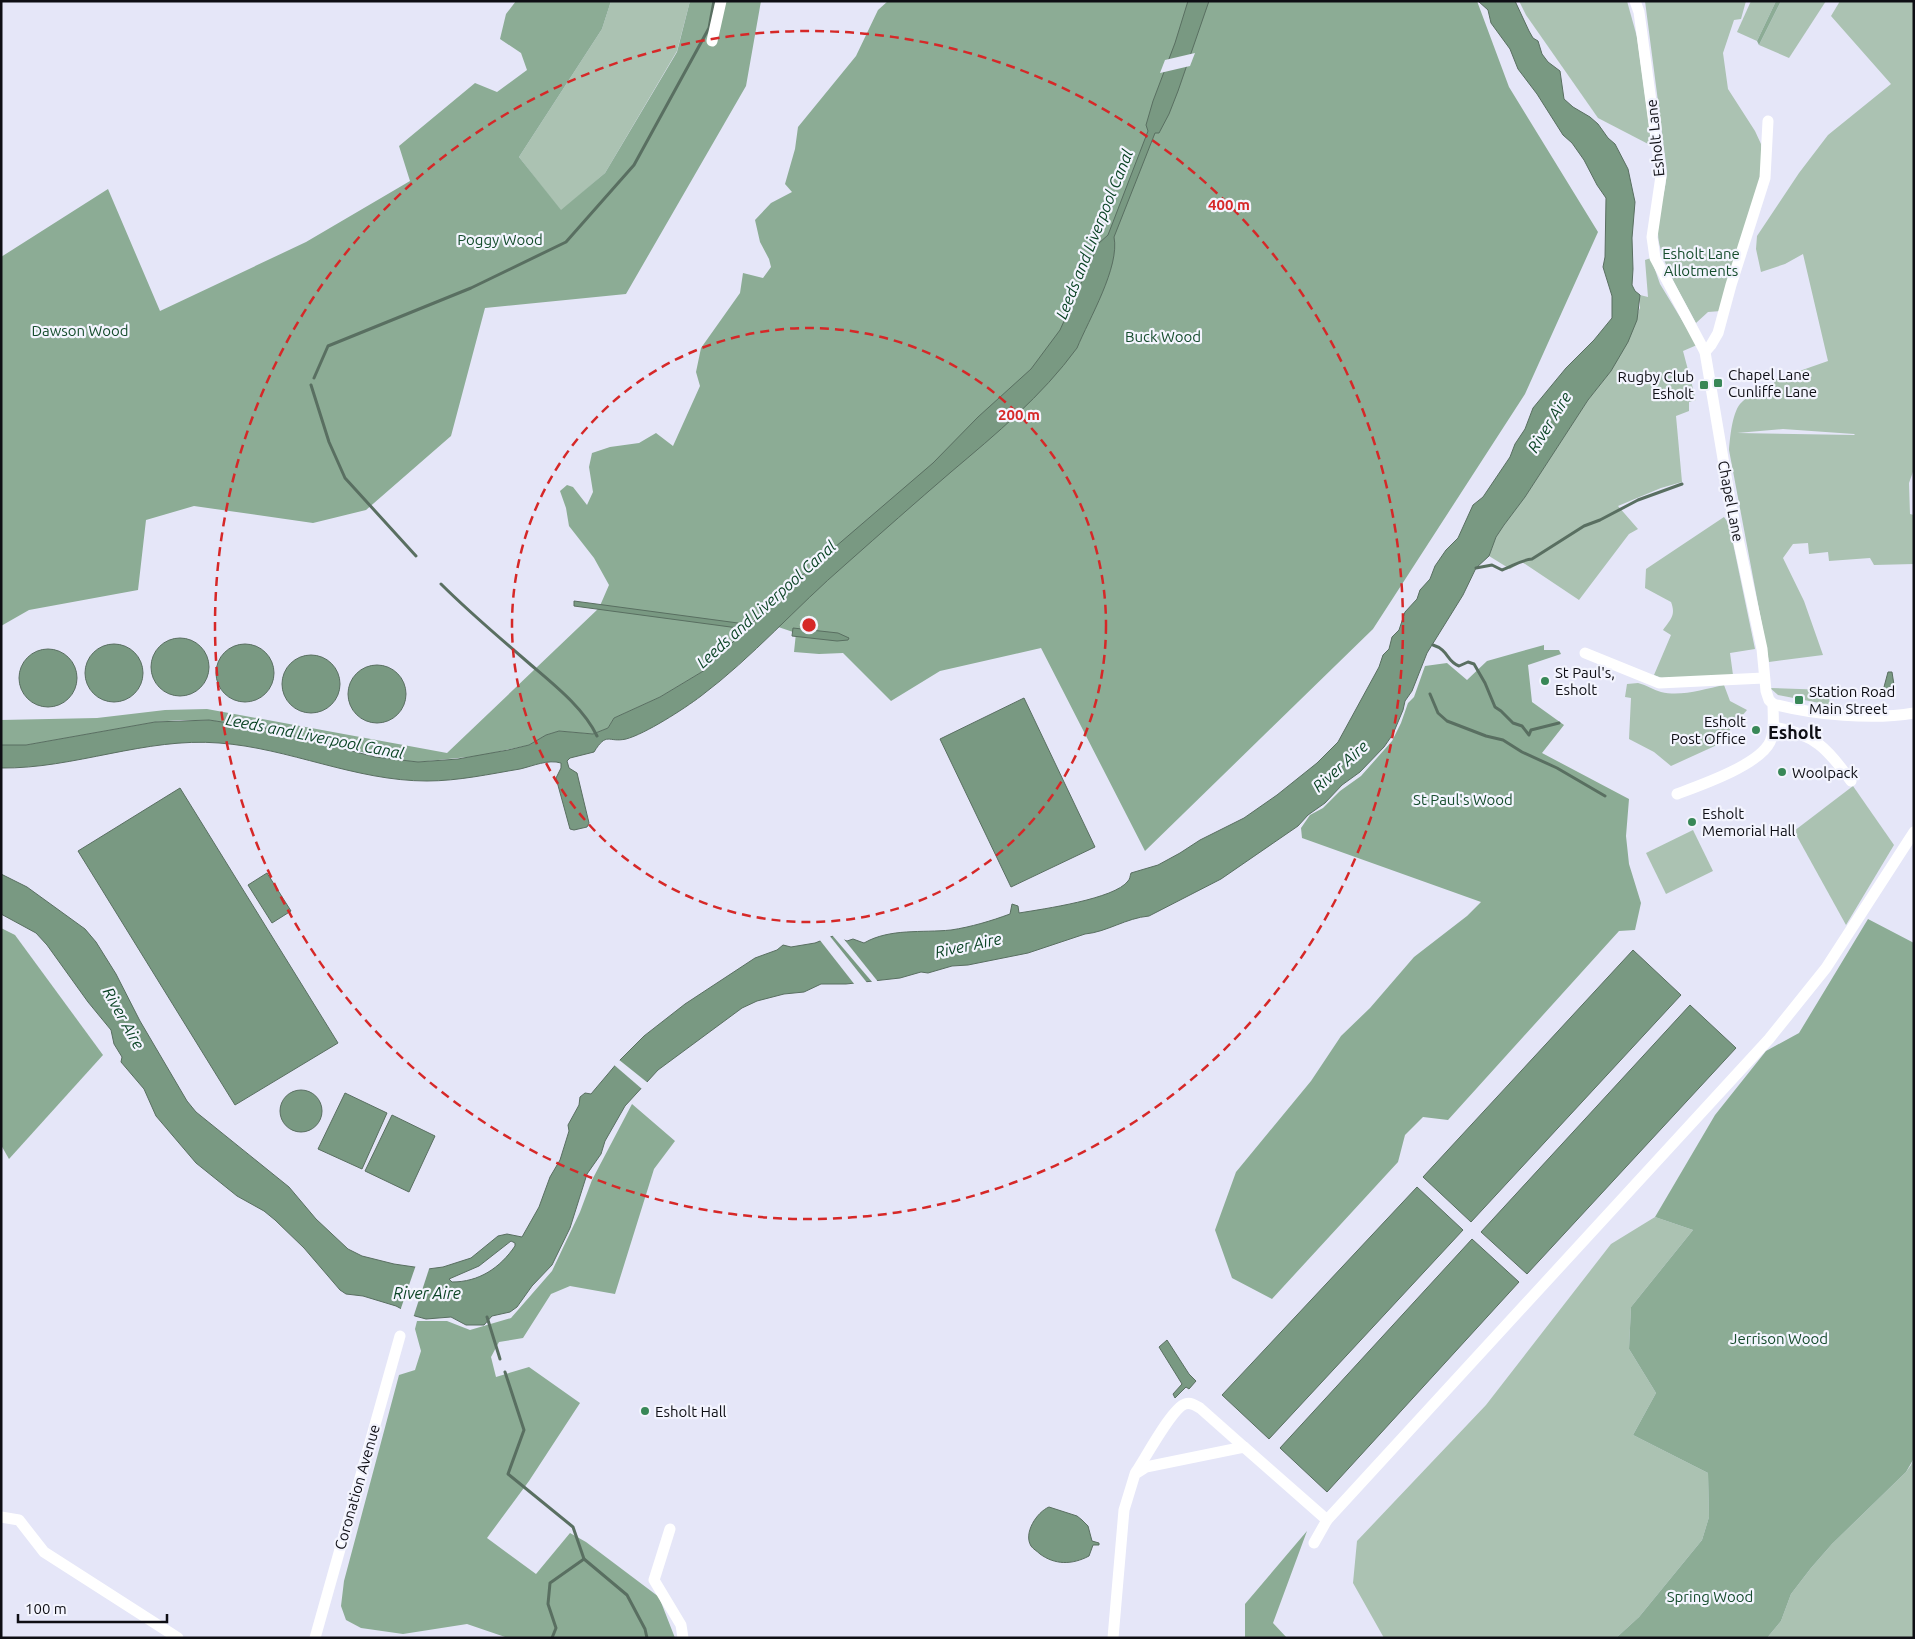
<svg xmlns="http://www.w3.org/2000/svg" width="1915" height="1639" viewBox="0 0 1915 1639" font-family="Ubuntu,sans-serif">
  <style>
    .green { fill: #abc2b2; fill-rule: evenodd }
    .forest { fill: #8cac95 }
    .water { fill: #799982; stroke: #596f61; fill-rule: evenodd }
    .pier { fill: #e5e6f8 }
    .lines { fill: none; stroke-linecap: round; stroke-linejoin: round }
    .stream { stroke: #596f61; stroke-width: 3 }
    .minor { stroke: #fff; stroke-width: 11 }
    .ring { fill: none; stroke: #d62828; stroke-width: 2.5; stroke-dasharray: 9 6 }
    .poi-dot { fill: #388757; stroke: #f3f4fe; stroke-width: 2 }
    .labels { text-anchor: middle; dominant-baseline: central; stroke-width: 4.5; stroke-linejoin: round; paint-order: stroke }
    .street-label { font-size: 15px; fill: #0e0e14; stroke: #f3f4fe }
    .park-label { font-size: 15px; fill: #164d2d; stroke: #f3f4fe }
    .poi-label { font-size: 15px; fill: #0e0e14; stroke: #f3f4fe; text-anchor: start }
    .water-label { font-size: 16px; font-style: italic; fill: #0b4425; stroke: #f3f4fe }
    .quarter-label { font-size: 18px; font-weight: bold; fill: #0e0e14; stroke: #f3f4fe }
    .centre { fill: #d62828; stroke: #f3f4fe; stroke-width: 2.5 }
    .ring-label { font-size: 15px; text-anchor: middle; font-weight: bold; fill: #d62828; stroke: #f3f4fe; stroke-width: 4.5; stroke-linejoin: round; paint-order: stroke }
  </style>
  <rect width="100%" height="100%" fill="#e5e6f8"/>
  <g class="green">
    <path d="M 611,1 L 690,1 L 677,51 L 605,173 L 561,211 L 519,157 L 602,29 Z"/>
    <path d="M 1519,1 L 1627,1 L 1637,37 L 1652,146 L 1598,118 L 1526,15 Z"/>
    <path d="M 1645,1 L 1746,1 L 1741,19 L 1734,20 L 1723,53 L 1728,89 L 1755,131 L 1761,144 L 1762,167 L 1754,204 L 1721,311 L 1708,312 L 1696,323 C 1684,299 1657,258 1658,231 C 1658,211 1666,191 1667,171 Z"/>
    <path d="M 1751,1 L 1776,1 L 1757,41 L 1737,32 Z"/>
    <path d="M 1781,1 L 1826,1 L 1789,58 L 1759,45 Z"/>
    <path d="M 1840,1 L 1914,1 L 1914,469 L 1909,483 L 1910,514 L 1914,515 L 1914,564 L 1874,565 L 1870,558 L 1829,561 L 1828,552 L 1809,554 L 1808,543 L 1793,544 L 1783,558 L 1804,601 L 1823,655 L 1769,662 L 1729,450 C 1730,438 1732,414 1740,404 C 1748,395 1763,389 1774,383 L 1774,380 L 1828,361 L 1803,254 L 1785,264 L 1761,272 L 1756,249 L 1757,236 L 1799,173 L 1828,135 L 1891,84 L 1831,16 ZM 1783,429 L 1854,434 L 1855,435 L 1737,433 Z"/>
    <path d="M 1651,258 L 1660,284 L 1697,345 L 1683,351 L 1696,400 L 1689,402 L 1689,411 L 1676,416 L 1682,482 L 1661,488 L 1618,506 L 1638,529 L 1629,534 L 1579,600 L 1522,562 L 1510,569 L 1489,556 L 1496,537 L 1504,525 L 1525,497 L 1588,400 L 1611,371 L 1640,308 L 1640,295 L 1648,297 L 1645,260 Z"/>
    <path d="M 1724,517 L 1729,524 L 1755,649 L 1730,653 L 1733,675 L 1662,678 L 1654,675 L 1671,635 L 1663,630 C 1671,619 1676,615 1671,602 L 1645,588 L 1646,569 Z"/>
    <path d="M 1638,683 C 1647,685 1653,690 1661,692 C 1681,697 1704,689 1724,685 L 1730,701 L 1747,710 L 1717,745 L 1671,766 L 1654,752 L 1629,739 L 1631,698 L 1625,697 L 1627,684 Z"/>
    <path d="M 1770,688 L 1828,690 L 1830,705 L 1778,695 Z"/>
    <path d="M 1853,786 L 1894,845 L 1846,925 L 1794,831 Z"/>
    <path d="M 1693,830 L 1713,871 L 1666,894 L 1646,853 Z"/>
    <path d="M 1655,1217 L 1693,1230 L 1631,1307 L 1629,1349 L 1656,1393 L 1633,1435 L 1708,1473 L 1709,1517 L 1702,1540 L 1639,1617 L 1616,1638 L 1384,1638 L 1353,1583 L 1357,1541 L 1486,1405 L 1611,1244 Z"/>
    <path d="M 1914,1458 L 1914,1638 L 1767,1638 L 1781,1621 L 1791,1594 L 1811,1568 L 1832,1544 L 1906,1472 L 1911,1465 Z"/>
  </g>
  <g class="forest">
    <path d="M 516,1 L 611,1 L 602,29 L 519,157 L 561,210 L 605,173 L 677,52 L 690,1 L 761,1 L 746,86 L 626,294 L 485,308 L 451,436 L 366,510 L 313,523 L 194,506 L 146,520 L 138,590 L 29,610 L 1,626 L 1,257 L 108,189 L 160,311 L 306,242 L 410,181 L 399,146 L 475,83 L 497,92 L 527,70 L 521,53 L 500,39 L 506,14 Z"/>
    <path d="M 888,1 L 1477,1 L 1509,87 L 1598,232 L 1525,394 L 1373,629 L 1145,851 L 1041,648 L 940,671 L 891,701 L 843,653 L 819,654 L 794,652 L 796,633 L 755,619 L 705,670 L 660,697 L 614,718 L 608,728 L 593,734 L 559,731 L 546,735 L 529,745 L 478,756 L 418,762 L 390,759 L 268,729 L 209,720 L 180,720 L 155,722 L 26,745 L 1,745 L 1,720 L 97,718 L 165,710 L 207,709 L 447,753 L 599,608 L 609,585 L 594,558 L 569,526 L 566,508 L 560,491 L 567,485 L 573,487 L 587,505 L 593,492 L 589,467 L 592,453 L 610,447 L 639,443 L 656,433 L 673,446 L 700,386 L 696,372 L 701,348 L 740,293 L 743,273 L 763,278 L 771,267 L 769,259 L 760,242 L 755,220 L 771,203 L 792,192 L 785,184 L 795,149 L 798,127 L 856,56 L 878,10 Z"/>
    <path d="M 1776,1 L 1781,1 L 1759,45 L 1757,41 Z"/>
    <path d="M 1544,645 L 1544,650 L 1559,650 L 1561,654 L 1528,665 L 1532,702 L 1564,725 L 1542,753 L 1629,799 L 1626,836 L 1629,864 L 1641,903 L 1635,930 L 1619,931 L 1448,1120 L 1423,1117 L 1405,1135 L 1398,1162 L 1272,1299 L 1232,1278 L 1215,1230 L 1236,1172 L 1311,1081 L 1341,1036 L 1370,1008 L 1414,957 L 1467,916 L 1481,902 L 1302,838 L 1301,828 L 1310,815 L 1323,808 L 1340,791 L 1361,776 L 1392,741 L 1401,723 L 1408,703 L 1414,697 L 1425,666 L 1447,663 L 1467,680 L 1487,661 Z"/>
    <path d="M 1868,919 L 1914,943 L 1913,1460 L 1906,1472 L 1832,1544 L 1811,1568 L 1791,1594 L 1781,1621 L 1767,1638 L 1616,1638 L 1639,1617 L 1702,1540 L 1709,1517 L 1708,1473 L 1633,1435 L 1656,1393 L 1629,1349 L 1631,1307 L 1693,1230 L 1655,1217 L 1715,1115 L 1766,1051 L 1799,1033 Z"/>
    <path d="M 1,928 L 15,935 L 103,1055 L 9,1159 L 1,1145 Z"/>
    <path d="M 632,1104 L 675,1141 L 654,1169 L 615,1294 L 570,1286 L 551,1294 L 523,1338 L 499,1342 L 491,1357 L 496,1377 L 529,1367 L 580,1403 L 529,1481 L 487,1538 L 536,1574 L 570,1533 L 586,1542 L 659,1597 L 675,1638 L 508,1638 L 467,1624 L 403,1634 L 361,1628 L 346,1620 L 341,1606 L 344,1581 L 399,1375 L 415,1370 L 421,1351 L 415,1329 L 417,1321 L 447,1321 L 470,1330 L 511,1318 L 552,1271 L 580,1212 L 592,1180 Z"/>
    <path d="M 1307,1531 L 1273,1623 L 1287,1638 L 1245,1638 L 1245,1604 Z"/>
  </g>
  <g class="water">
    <path d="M 1188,1 L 1209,1 L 1178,91 L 1169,114 L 1159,133 L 1155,133 L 1114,237 C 1120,267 1089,319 1077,348 C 1042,396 996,434 951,472 C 916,502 881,533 846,564 C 796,607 753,657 701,696 C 684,709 645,734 626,739 C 608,743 607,731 594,752 L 570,758 L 567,761 L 569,768 L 577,773 L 589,823 L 587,827 L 574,830 L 570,829 L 556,778 L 561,768 L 561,763 C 548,759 533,766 520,769 C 490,774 458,781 427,781 C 355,781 289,748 219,743 C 146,737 74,769 1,768 L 1,745 L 26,745 L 155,722 L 209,720 L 268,729 L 375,757 L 418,762 L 458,759 L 508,750 L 529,745 L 546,735 L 559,731 L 593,734 L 608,728 L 614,718 L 660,697 L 705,670 L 785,590 L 933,463 L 978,417 L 1031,369 L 1060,330 L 1099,243 L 1108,235 L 1148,131 L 1146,125 L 1153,101 L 1175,43 Z"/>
    <path d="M 1478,1 L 1515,1 L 1529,31 L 1533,38 L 1538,41 L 1542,54 L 1548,62 L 1560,71 L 1564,99 L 1573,107 L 1590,117 L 1598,124 L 1608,138 L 1615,144 L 1628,169 L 1635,202 L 1632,238 L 1633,269 L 1632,285 L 1635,291 L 1640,295 L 1637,320 L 1628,342 L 1611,371 L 1588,400 L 1525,497 L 1504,525 L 1496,537 L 1489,556 L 1476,568 L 1463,595 L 1427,653 L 1412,691 L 1405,701 L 1403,710 L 1393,734 L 1384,747 L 1360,772 L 1342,785 L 1325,803 L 1308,815 L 1298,826 L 1221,879 L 1149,916 C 1126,918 1107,932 1085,934 L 1028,953 L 968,965 L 952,966 L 928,973 L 921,972 L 900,978 L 846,984 L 821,984 L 804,992 L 784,994 L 757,1001 L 742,1008 L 658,1070 L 625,1106 L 605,1141 L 601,1154 L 587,1174 L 570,1228 L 552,1265 L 532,1286 L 517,1307 L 510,1312 L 492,1316 L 484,1325 L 466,1325 L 451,1317 L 426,1319 L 415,1316 L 396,1306 L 363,1296 L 346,1294 L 340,1290 L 304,1248 L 275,1220 L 264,1211 L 237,1196 L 196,1163 L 156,1116 L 144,1089 L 121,1062 L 122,1057 L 114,1044 L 111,1030 L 88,1002 L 47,945 L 36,933 L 1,914 L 1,874 L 27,887 L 85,929 L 96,942 L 116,974 L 140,1021 L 187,1101 L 196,1112 L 289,1187 L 316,1219 L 348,1249 L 362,1256 L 394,1264 L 428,1269 L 443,1267 L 471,1258 L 498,1236 L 507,1234 L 522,1237 L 539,1207 L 550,1177 L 560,1160 L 569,1131 L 568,1125 L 579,1105 L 580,1097 L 585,1093 L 591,1094 L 618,1062 L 644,1036 L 685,1004 L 755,958 L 777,950 L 783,945 L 791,947 L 815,943 L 833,936 L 847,941 L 853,939 L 864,943 C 890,928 922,933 951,930 C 971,927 991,921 1010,914 L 1012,904 L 1018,906 L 1019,913 C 1043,909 1115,899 1128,881 C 1130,879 1130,876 1131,873 L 1158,865 L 1180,853 L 1200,840 L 1244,818 L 1277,795 L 1317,763 L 1338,742 L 1379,667 L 1383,655 L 1389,649 L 1392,637 L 1399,630 L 1405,612 L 1417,599 L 1420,590 L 1430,579 L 1435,566 L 1446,550 L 1458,538 L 1473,505 L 1483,497 L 1510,457 L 1515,444 L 1525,429 L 1533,408 L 1566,368 L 1594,340 L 1612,318 L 1612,296 L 1603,267 L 1605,257 L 1606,198 L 1597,185 L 1584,160 L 1572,143 L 1563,135 L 1537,94 L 1518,69 L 1510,49 L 1491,23 L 1488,10 ZM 511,1241 L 515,1243 L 515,1246 C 500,1268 479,1282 452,1282 L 449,1279 L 479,1266 Z"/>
    <path d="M 574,601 L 738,623 L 738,628 L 574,606 Z"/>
    <path d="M 793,628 L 838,633 L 849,638 L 848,640 L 837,641 L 792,636 Z"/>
    <circle cx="180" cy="667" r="29"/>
    <circle cx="245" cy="673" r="29"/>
    <circle cx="114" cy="673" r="29"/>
    <circle cx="48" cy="678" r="29"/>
    <circle cx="311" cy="684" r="29"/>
    <circle cx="377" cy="694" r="29"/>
    <path d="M 1888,672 L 1892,672 L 1894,685 L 1889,694 L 1884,687 Z"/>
    <path d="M 1024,698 L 1095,847 L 1011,887 L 940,739 Z"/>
    <path d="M 180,788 L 338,1043 L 235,1105 L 78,851 Z"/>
    <path d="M 267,873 L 291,911 L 272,923 L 248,885 Z"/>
    <path d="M 1633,950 L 1681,995 L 1471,1222 L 1423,1177 Z"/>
    <path d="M 1690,1005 L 1736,1048 L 1527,1274 L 1481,1232 Z"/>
    <circle cx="301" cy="1111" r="21"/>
    <path d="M 345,1093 L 387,1113 L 362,1169 L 318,1149 Z"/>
    <path d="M 392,1115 L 435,1136 L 409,1192 L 365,1171 Z"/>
    <path d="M 1417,1187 L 1463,1230 L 1269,1439 L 1222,1395 Z"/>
    <path d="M 1472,1239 L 1519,1282 L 1327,1492 L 1280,1448 Z"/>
    <path d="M 1167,1340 L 1189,1374 L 1196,1381 L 1189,1389 L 1186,1387 L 1175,1398 L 1173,1394 L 1182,1384 L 1159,1347 Z"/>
    <path d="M 1049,1507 L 1077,1516 L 1082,1520 L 1088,1526 L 1092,1541 L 1099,1543 L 1099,1545 L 1093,1545 L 1089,1556 C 1072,1565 1055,1565 1040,1554 C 1037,1551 1033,1549 1031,1546 C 1023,1533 1037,1512 1049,1507 Z"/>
  </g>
  <g class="pier">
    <path d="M 1195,53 L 1190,66 L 1160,73 L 1165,60 Z"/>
    <path d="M 834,934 L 843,938 L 879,983 L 873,983 L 832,935 Z"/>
    <path d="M 829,935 L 868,984 L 855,985 L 819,939 Z"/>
    <path d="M 618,1059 L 648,1083 L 642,1089 L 613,1064 Z"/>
    <path d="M 416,1265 L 430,1266 L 413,1318 L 400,1311 Z"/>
  </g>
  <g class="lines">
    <g class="stream">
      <path d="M 314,378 L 328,346 L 471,288 L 566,242 L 634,165 L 709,28 L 714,1"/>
      <path d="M 311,385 L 329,442 L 345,478 L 416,556"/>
      <path d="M 1476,568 L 1492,565 L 1502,570 C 1513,566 1521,560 1532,559 L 1584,526 L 1600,520 L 1638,500 L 1682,484"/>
      <path d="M 441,584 C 467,610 495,634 523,658 C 549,681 582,705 597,736"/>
      <path d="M 1433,645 C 1449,650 1446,661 1459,666 L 1468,662 L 1474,664 L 1485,683 L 1495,707 L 1501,711 L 1513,723 L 1522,726 L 1529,735 L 1531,730 L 1559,723"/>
      <path d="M 1430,694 L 1438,713 L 1447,721 L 1486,736 L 1503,740 L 1522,752 L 1557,768 L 1605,796"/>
      <path d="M 487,1317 L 500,1359"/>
      <path d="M 505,1372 L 524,1430 L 508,1474 L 573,1527 L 584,1559 L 627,1595 L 645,1629 L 647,1638"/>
      <path d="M 552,1638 L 556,1628 L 548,1604 L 550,1583 L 584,1559"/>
    </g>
    <g class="minor">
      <path d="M 1635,1 L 1639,12 L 1661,176 L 1652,237 L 1655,258 L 1705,352 L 1731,506 L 1762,649 L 1766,691 L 1769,700 L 1773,704 C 1773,716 1775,732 1770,742 C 1759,765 1701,785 1677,794"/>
      <path d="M 712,41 L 721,1"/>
      <path d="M 1705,352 L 1711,345 L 1718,333 L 1731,285 L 1765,178 L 1768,121"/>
      <path d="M 1585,653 L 1659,683 L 1764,678"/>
      <path d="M 1773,704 C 1814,715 1873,720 1914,713"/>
      <path d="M 1773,727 C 1814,733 1828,749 1851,781"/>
      <path d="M 1136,1472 C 1145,1459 1172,1408 1185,1404 C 1191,1402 1195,1405 1200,1408 L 1244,1447"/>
      <path d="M 1,1517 L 19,1520 L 44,1552 L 178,1638"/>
      <path d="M 670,1529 L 654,1580 L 681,1625 L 683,1638"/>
      <path d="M 1314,1543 L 1327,1520 L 1769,1039 L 1826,968 L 1914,832"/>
      <path d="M 315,1638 L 400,1336"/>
      <path d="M 1113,1638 L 1124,1510 L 1135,1474 L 1146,1467 L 1244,1447 L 1327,1520"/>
    </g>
  </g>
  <g class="ring">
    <circle cx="809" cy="625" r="297"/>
    <circle cx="809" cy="625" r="594"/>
  </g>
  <g class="poi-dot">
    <rect x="1713" y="378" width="10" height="10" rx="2.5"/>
    <rect x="1699" y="380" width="10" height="10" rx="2.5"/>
    <circle cx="1545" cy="681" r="5"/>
    <rect x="1794" y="695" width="10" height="10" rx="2.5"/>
    <circle cx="1756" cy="730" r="5"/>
    <circle cx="1782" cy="772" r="5"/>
    <circle cx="1692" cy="822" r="5"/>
    <circle cx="645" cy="1411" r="5"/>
  </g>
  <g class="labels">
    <g class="street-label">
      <text transform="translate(1655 138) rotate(-96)">Esholt Lane</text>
      <text transform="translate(1731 501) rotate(79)">Chapel Lane</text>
      <text transform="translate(357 1487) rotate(-74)">Coronation Avenue</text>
    </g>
    <g class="park-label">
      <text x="500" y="239">Poggy Wood</text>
      <text x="1701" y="253">Esholt Lane<tspan x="1701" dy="17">Allotments</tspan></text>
      <text x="80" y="330">Dawson Wood</text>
      <text x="1163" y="336">Buck Wood</text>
      <text x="1463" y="799">St Paul's Wood</text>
      <text x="1779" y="1338">Jerrison Wood</text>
      <text x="1710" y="1596">Spring Wood</text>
    </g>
    <g class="poi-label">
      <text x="1728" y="374">Chapel Lane<tspan x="1728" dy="17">Cunliffe Lane</tspan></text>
      <text x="1694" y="376" text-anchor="end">Rugby Club<tspan x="1694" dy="17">Esholt</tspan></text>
      <text x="1555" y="672">St Paul's,<tspan x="1555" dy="17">Esholt</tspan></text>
      <text x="1809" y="691">Station Road<tspan x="1809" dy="17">Main Street</tspan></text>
      <text x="1746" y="721" text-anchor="end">Esholt<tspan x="1746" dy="17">Post Office</tspan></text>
      <text x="1792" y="772">Woolpack</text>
      <text x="1702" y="813">Esholt<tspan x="1702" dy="17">Memorial Hall</tspan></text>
      <text x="655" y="1411">Esholt Hall</text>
    </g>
    <g class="water-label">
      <text transform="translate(1094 234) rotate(-68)">Leeds and Liverpool Canal</text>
      <text transform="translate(1549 422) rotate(-58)">River Aire</text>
      <text transform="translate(766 604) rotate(-42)">Leeds and Liverpool Canal</text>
      <text transform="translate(315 736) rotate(11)">Leeds and Liverpool Canal</text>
      <text transform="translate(1340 766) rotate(-42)">River Aire</text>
      <text transform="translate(968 945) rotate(-12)">River Aire</text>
      <text transform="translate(124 1018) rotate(61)">River Aire</text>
      <text x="427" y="1293">River Aire</text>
    </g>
    <g class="quarter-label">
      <text x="1795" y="732">Esholt</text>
    </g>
  </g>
  <circle cx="809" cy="625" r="8" class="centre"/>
  <g class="ring-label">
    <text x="1229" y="210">400 m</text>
    <text x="1019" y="420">200 m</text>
  </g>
  <rect width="1915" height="1639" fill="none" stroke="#0e0e14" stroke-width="5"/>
  <path d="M18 1614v8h149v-8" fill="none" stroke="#0e0e14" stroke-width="2.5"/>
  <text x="25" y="1614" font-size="15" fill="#0e0e14" stroke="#f3f4fe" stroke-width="4" paint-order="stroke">100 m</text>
</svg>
